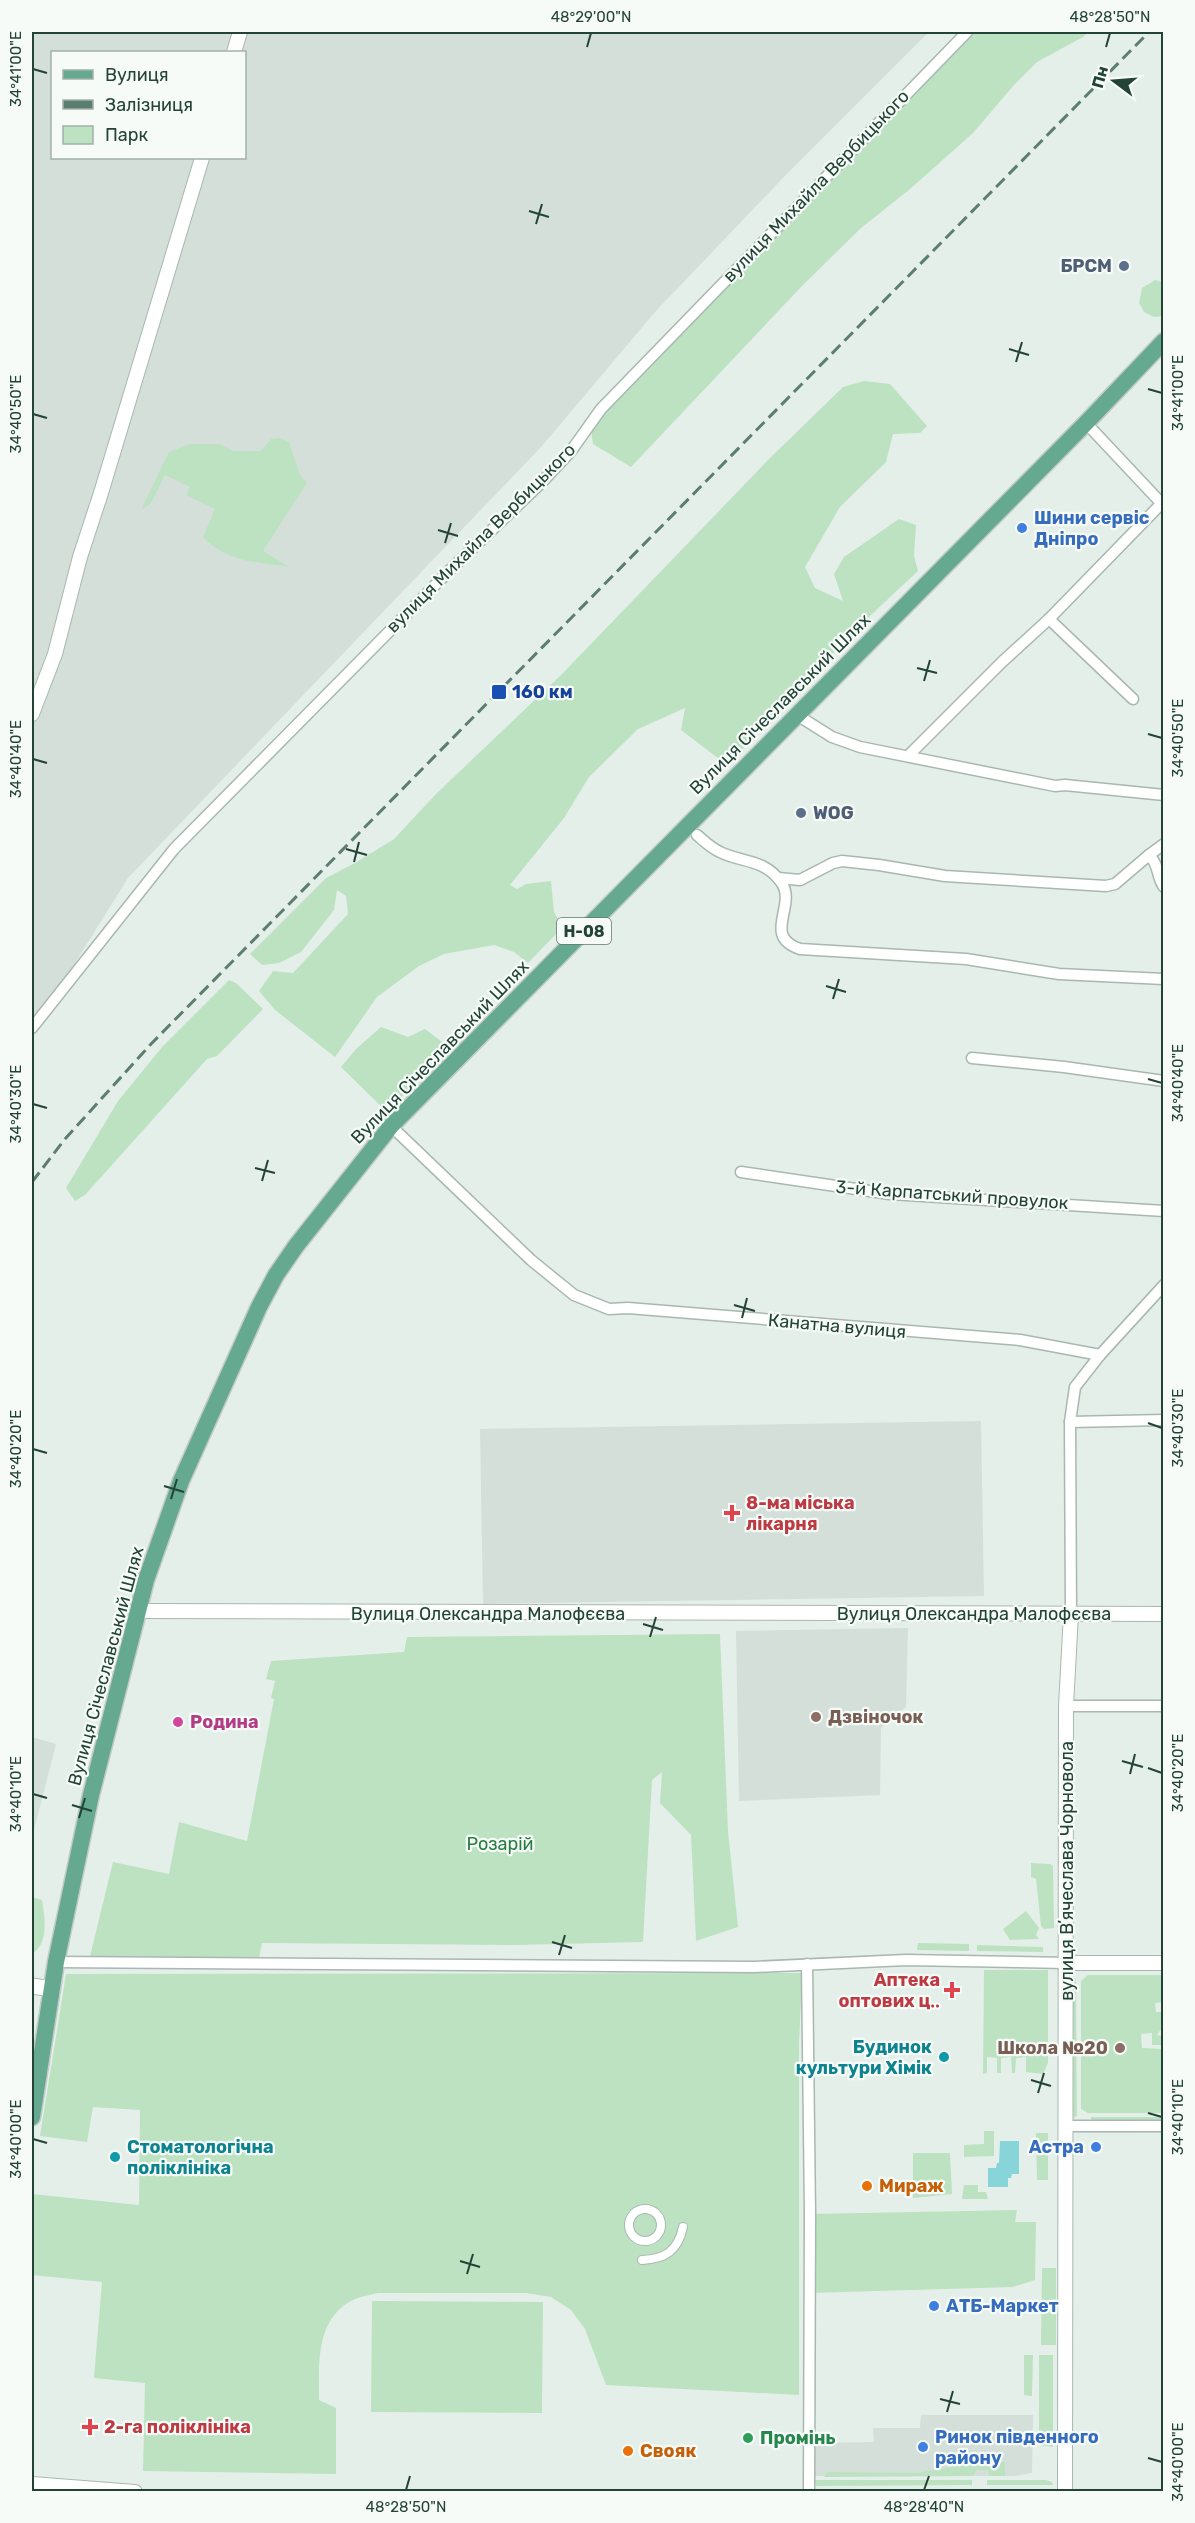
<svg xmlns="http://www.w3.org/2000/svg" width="1195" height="2523" viewBox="0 0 1195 2523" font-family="Rubik,sans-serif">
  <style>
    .built { fill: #d3dfd8; fill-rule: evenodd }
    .green { fill: #bce2c2 }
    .water { fill: #88d5d9 }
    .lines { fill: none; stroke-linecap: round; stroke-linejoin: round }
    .pedestrian-casing { stroke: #a7b8b0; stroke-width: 10 }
    .minor-casing { stroke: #a7b8b0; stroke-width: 13 }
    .tertiary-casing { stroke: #a7b8b0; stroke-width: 16 }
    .secondary-casing { stroke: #a2bcb0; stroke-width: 17 }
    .primary-casing { stroke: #c1cac7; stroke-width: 19 }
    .pedestrian { stroke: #fff; stroke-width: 8 }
    .minor { stroke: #fff; stroke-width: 10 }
    .tertiary { stroke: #fff; stroke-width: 14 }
    .secondary { stroke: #fff; stroke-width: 15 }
    .primary { stroke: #65a990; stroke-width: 16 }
    .rail { stroke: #5c7e71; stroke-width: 3; stroke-dasharray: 12 6; stroke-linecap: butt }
    .ticks { fill: none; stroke: #224336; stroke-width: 2 }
    .service-dot { fill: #5c6f8a; stroke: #f6fbf8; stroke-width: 2 }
    .shop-dot { fill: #3f7fe0; stroke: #f6fbf8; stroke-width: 2 }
    .transit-dot { fill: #1a4fb4; stroke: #f6fbf8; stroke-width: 2 }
    .health-dot { fill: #e0444e; stroke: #f6fbf8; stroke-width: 2 }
    .education-dot { fill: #8d6e63; stroke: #f6fbf8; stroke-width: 2 }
    .hotel-dot { fill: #d1479c; stroke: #f6fbf8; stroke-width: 2 }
    .culture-dot { fill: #0f9aa8; stroke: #f6fbf8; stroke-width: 2 }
    .food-dot { fill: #e8710a; stroke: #f6fbf8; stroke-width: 2 }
    .leisure-dot { fill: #2e9e5b; stroke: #f6fbf8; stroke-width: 2 }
    .labels { text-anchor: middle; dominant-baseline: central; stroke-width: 4.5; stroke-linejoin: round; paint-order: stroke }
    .shield { fill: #f6fbf8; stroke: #627a70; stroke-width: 1.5 }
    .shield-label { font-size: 16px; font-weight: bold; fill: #224336 }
    .street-label { font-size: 18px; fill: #224336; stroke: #f6fbf8 }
    .service-label { font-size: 18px; font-weight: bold; fill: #4e5e75; stroke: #f6fbf8; text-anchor: end }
    .shop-label { font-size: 18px; font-weight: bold; fill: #366cbe; stroke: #f6fbf8; text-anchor: start }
    .transit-label { font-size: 18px; font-weight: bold; fill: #164399; stroke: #f6fbf8; text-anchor: start }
    .health-label { font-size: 18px; font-weight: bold; fill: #be3a42; stroke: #f6fbf8; text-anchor: start }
    .education-label { font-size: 18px; font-weight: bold; fill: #785e54; stroke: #f6fbf8; text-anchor: start }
    .hotel-label { font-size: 18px; font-weight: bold; fill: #b23c85; stroke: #f6fbf8; text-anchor: start }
    .park-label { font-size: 18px; fill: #277e3f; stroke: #f6fbf8 }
    .culture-label { font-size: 18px; font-weight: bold; fill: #0d838f; stroke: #f6fbf8; text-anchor: end }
    .food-label { font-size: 18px; font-weight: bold; fill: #c56008; stroke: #f6fbf8; text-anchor: start }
    .leisure-label { font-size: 18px; font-weight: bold; fill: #27864d; stroke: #f6fbf8; text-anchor: start }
    .neatline { fill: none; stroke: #224336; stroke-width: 2 }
    .ticks-label { font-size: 15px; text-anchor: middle; fill: #224336 }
  </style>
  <rect width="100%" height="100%" fill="#e5efe9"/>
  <g class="built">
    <path d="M 32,32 L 929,32 L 781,180 L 655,312 L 542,446 L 128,878 L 32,1032 ZM 52,52 L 244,52 L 244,158 L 52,158 Z"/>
    <path d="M 981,1421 L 984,1596 L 483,1604 L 480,1429 Z"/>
    <path d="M 908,1628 L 906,1707 L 881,1728 L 880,1795 L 739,1801 L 736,1631 Z"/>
    <path d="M 32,1737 L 56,1744 L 32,1838 Z"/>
    <path d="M 921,2415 L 1033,2415 L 1032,2473 L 1015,2476 L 813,2476 L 813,2443 L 874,2442 L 873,2428 L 920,2428 Z"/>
  </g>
  <g class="green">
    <path d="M 971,32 L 1088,32 L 1083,37 L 1037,62 L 1014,85 L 973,133 L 909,190 L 861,228 L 802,286 L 631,467 L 593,444 L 591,430 L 605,410 Z"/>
    <path d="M 1155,280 L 1163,282 L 1163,316 L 1154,317 L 1144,312 L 1139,303 L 1142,288 Z"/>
    <path d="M 864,381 L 890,384 L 927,426 L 920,433 L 893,434 L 886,462 L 840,507 L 805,567 L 815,588 L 843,601 L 834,574 L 844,557 L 899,519 L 916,525 L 914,556 L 918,571 L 856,629 L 727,765 L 681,730 L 685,708 L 638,729 L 589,777 L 564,818 L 510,885 L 517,889 L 526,884 L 551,881 L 554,912 L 563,927 L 528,963 L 514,952 L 494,945 L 444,954 L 419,966 L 377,997 L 335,1057 L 275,1010 L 259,991 L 273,971 L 293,973 L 348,914 L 346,896 L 337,890 L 334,910 L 301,952 L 279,963 L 262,965 L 250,954 L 326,878 L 355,863 L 394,839 L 437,793 L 562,674 L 770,458 L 843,387 Z"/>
    <path d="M 279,438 L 289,442 L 300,475 L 307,483 L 263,551 L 289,567 C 254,561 229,563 203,537 L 215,509 L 186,495 L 190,487 L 165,475 L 151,503 L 141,510 L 169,452 L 190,444 L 220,444 L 233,451 L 261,451 L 271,439 Z"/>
    <path d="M 229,980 L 236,983 L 263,1009 L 217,1056 L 207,1059 L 85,1195 L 75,1201 L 66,1188 L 118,1101 L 163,1046 Z"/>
    <path d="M 381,1027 L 408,1037 L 425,1029 L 449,1047 L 387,1112 L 341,1067 L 356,1049 Z"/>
    <path d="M 720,1634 L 728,1831 L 738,1927 L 696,1941 L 691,1835 L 660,1803 L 662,1772 L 652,1780 L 643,1942 L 515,1945 L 262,1943 L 259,1958 L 90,1956 L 113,1862 L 169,1874 L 179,1822 L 247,1841 L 274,1699 L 271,1698 L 275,1681 L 266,1679 L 271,1661 L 404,1652 L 407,1637 Z"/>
    <path d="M 1031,1863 L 1050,1864 L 1053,1866 L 1054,1928 L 1044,1929 L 1041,1926 L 1036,1879 L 1031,1877 Z"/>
    <path d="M 32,1897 L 42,1900 C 45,1918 49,1943 32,1954 Z"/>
    <path d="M 1026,1911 L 1039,1928 L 1036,1935 L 1039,1939 L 1010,1940 L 1003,1929 Z"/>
    <path d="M 918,1943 L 969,1944 L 969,1951 L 917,1950 Z"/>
    <path d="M 977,1945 L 1043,1947 L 1043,1952 L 977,1951 Z"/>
    <path d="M 984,1970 L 1048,1970 L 1048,2063 L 1043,2074 L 1026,2072 L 1026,2057 L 1016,2058 L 1015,2073 L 1012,2073 L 1011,2057 L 1001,2058 L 1001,2073 L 997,2073 L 997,2058 L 987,2057 L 987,2073 L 983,2074 Z"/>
    <path d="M 802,1973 L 799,2045 L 799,2395 L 606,2385 L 585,2329 L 571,2310 L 551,2297 L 526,2293 L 378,2293 C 371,2295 362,2296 355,2299 C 315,2317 319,2364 319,2400 L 336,2408 L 336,2474 L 143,2471 L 145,2383 L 94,2378 L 102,2282 L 32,2275 L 32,2194 L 139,2205 L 140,2110 L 93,2107 L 87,2142 L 40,2136 L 66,1974 Z"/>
    <path d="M 1088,1975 L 1163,1975 L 1163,2002 L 1155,2003 L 1156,2012 L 1163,2012 L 1162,2028 L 1157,2035 L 1163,2036 L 1163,2045 L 1152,2045 L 1152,2033 L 1141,2034 L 1142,2048 L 1163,2049 L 1163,2113 L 1088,2113 L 1081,2109 L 1081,1981 Z"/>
    <path d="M 1073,1977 L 1076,1979 L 1077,2116 L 1073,2118 Z"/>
    <path d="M 1091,2117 L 1163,2117 L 1164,2121 L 1091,2121 Z"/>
    <path d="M 984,2131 L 994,2131 L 994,2156 L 964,2157 L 964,2145 L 984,2144 Z"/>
    <path d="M 1036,2133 L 1048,2133 L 1048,2180 L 1037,2180 Z"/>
    <path d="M 913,2153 L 950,2153 L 952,2194 L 913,2198 Z"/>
    <path d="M 964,2185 L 978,2185 L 978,2192 L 986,2192 L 988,2199 L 962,2199 Z"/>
    <path d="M 1017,2210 L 1015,2222 L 1036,2222 L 1035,2280 L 1013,2287 L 810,2293 L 810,2214 Z"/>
    <path d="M 1042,2268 L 1056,2268 L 1056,2345 L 1041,2345 Z"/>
    <path d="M 372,2301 L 543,2302 L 542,2413 L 371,2412 Z"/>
    <path d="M 1024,2355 L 1033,2355 L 1032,2396 L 1024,2395 Z"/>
    <path d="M 1039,2355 L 1053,2355 L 1053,2447 L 1039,2445 Z"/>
    <path d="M 979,2462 L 1005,2462 L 1005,2476 L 989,2476 L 988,2470 L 976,2470 L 973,2476 L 824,2477 L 828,2472 L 834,2472 L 917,2473 Z"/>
    <path d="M 814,2480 L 972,2480 L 972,2485 L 816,2486 Z"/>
    <path d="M 987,2480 L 1046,2480 L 1052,2482 L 1053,2485 L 987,2485 Z"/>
  </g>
  <path class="water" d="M 1000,2141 L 1019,2141 L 1019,2174 L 1012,2174 L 1011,2178 L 1008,2178 L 1008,2187 L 988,2187 L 988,2168 L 996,2168 L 997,2163 L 999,2163 Z"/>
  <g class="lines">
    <defs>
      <g id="pedestrian">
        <circle cx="645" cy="2225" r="16"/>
        <path d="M 642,2260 C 665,2259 678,2251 683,2227"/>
      </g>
      <g id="minor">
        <path d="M 1086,423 L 1164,506"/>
        <path d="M 1133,699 L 1049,619 L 1161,504"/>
        <path d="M 797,715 L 832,737 L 860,747 L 1055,786 L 1065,785 L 1164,795"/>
        <path d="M 908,756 L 1002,662 L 1049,619"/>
        <path d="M 697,835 C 704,841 711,848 720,852 C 742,863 763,858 781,882 C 798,905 761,936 800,949 L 966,959 L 1059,974 L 1164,979"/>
        <path d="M 1149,855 L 1164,844"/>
        <path d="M 778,878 L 800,880 L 833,863 L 842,861 L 879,865 L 945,876 L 1106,886 L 1115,884 L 1149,855 C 1160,866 1156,876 1164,887"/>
        <path d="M 32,1028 L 174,849 L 449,571 L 542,482 L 571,451 L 601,409 L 967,32"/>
        <path d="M 972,1058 L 1064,1067 L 1164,1081"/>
        <path d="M 391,1126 L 531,1260 L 574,1295 L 609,1309 L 628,1308 L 1020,1340 L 1100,1355"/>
        <path d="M 741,1172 L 890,1194 L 1164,1211"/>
        <path d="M 1070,1422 L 1164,1420"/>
        <path d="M 1071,1614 L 1070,1422 L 1075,1387 L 1100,1355 L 1164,1285"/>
        <path d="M 1066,1706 L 1164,1706"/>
        <path d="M 56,1962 L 754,1967 L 906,1960 L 1067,1963"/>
        <path d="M 807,1964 L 810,2214 L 809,2492"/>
        <path d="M 1067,2126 L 1164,2126"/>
      </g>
      <g id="tertiary">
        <path d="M 234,52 L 240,32"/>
        <path d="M 32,714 L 55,654 L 80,557 L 101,493 L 202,158"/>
        <path d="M 137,1611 L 1164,1614"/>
        <path d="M 1067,1963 L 1164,1963"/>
        <path d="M 32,2484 L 135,2492"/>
        <path d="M 1065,2492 L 1066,1706 L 1071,1614"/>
      </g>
      <path id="secondary" d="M 32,1986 L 52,1989"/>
      <path id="primary" d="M 32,2117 L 56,1962 L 91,1795 L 146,1580 L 181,1481 L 259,1307 L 276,1275 L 296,1246 L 391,1126 L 1086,423 L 1164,341"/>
    </defs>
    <use href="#pedestrian" class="pedestrian-casing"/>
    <use href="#minor" class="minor-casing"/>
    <use href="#tertiary" class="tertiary-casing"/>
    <use href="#secondary" class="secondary-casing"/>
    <use href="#primary" class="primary-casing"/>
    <use href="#pedestrian" class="pedestrian"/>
    <use href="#minor" class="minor"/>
    <use href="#tertiary" class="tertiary"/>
    <use href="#secondary" class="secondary"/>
    <use href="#primary" class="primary"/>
    <path class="rail" d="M 32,1182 L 65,1139 L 151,1044 L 1149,32"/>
  </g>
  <path class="ticks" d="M 587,47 L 591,33M 1106,47 L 1110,33M 33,69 L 47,73M 529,211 L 549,217M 536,224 L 542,204M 1009,349 L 1029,355M 1016,362 L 1022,342M 1148,389 L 1162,393M 33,414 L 47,418M 438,530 L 458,536M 445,543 L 451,523M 917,668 L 937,673M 924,681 L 930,660M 1148,734 L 1162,738M 33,759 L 47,763M 346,849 L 367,855M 354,862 L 359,842M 826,986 L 846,992M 833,999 L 839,979M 1148,1079 L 1162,1083M 33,1104 L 47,1108M 255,1168 L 275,1173M 262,1181 L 268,1160M 734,1305 L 755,1311M 742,1318 L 747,1298M 1148,1423 L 1162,1428M 33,1449 L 47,1453M 164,1486 L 184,1492M 171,1499 L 177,1479M 643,1624 L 663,1630M 650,1637 L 656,1617M 1122,1761 L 1143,1767M 1148,1768 L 1162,1773M 1130,1774 L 1135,1754M 33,1794 L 47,1798M 72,1805 L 92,1811M 79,1818 L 85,1798M 552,1942 L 572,1948M 559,1955 L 565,1935M 1031,2080 L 1051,2086M 1038,2093 L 1044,2073M 1148,2113 L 1162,2117M 33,2139 L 47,2143M 460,2261 L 480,2267M 467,2274 L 473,2254M 940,2399 L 960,2404M 947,2412 L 953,2391M 1148,2458 L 1162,2462M 406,2490 L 410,2476M 924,2490 L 929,2476"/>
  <g class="service-dot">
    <circle cx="1124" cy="266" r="6"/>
    <circle cx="801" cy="813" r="6"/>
  </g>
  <g class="shop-dot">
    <circle cx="1022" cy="528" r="6"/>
    <circle cx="1096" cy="2147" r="6"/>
    <circle cx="934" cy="2306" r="6"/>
    <circle cx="923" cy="2447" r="6"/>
  </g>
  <rect class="transit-dot" x="491" y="684" width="16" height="16" rx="3"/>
  <g class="health-dot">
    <path d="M729 1504h6v6h6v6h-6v6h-6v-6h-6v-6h6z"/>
    <path d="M949 1981h6v6h6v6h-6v6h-6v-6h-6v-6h6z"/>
    <path d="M87 2418h6v6h6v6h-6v6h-6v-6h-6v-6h6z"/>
  </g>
  <g class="education-dot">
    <circle cx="816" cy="1717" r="6"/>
    <circle cx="1120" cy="2048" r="6"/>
  </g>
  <circle class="hotel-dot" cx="178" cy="1722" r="6"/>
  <g class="culture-dot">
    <circle cx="944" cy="2057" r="6"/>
    <circle cx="115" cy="2157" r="6"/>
  </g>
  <g class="food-dot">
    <circle cx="867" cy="2186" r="6"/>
    <circle cx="628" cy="2451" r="6"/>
  </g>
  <circle class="leisure-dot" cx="748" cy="2438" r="6"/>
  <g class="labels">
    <rect class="shield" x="557" y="918" width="54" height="26" rx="4.5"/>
    <g class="shield-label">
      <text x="584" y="931">Н-08</text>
    </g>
    <g class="street-label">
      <text transform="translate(816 186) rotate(-46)">вулиця Михайла Вербицького</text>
      <text transform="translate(481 538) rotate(-45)">вулиця Михайла Вербицького</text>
      <text transform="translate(780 704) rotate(-45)">Вулиця Січеславський Шлях</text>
      <text transform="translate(440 1052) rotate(-46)">Вулиця Січеславський Шлях</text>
      <text transform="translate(952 1195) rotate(4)">3-й Карпатський провулок</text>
      <text transform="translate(837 1326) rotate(5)">Канатна вулиця</text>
      <text x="488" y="1614">Вулиця Олександра Малофєєва</text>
      <text x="974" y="1614">Вулиця Олександра Малофєєва</text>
      <text transform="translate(106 1666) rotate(-75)">Вулиця Січеславський Шлях</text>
      <text transform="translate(1067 1871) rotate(-90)">вулиця Вʼячеслава Чорновола</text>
    </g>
    <g class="service-label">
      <text x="1112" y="266">БРСМ</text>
      <text x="813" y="813" text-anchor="start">WOG</text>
    </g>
    <g class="shop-label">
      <text x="1034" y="518">Шини сервіс<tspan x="1034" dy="21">Дніпро</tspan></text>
      <text x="1084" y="2147" text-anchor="end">Астра</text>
      <text x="946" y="2306">АТБ-Маркет</text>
      <text x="935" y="2437">Ринок південного<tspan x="935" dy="21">району</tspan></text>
    </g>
    <g class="transit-label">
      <text x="512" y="692">160 км</text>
    </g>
    <g class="health-label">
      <text x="746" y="1503">8-ма міська<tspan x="746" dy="21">лікарня</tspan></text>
      <text x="940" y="1980" text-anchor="end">Аптека<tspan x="940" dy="21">оптових ц‥</tspan></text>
      <text x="104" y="2427">2-га поліклініка</text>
    </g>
    <g class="education-label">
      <text x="828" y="1717">Дзвіночок</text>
      <text x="1108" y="2048" text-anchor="end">Школа №20</text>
    </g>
    <g class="hotel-label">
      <text x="190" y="1722">Родина</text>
    </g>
    <g class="park-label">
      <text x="500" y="1844">Розарій</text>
    </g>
    <g class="culture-label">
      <text x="932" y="2047">Будинок<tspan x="932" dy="21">культури Хімік</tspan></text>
      <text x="127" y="2147" text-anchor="start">Стоматологічна<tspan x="127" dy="21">поліклініка</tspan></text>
    </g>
    <g class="food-label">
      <text x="879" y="2186">Мираж</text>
      <text x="640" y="2451">Свояк</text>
    </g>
    <g class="leisure-label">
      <text x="760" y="2438">Промінь</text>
    </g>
  </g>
  <rect width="1195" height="2523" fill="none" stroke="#f6fbf8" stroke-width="66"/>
  <rect x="51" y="51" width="195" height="108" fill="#f6fbf8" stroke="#a1b1aa" stroke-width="1.5"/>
  <rect x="63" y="70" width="30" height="9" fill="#65a990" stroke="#a1b1aa" stroke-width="1.5"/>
  <text x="105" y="81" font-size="18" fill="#224336">Вулиця</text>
  <rect x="63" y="100" width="30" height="9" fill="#5c7e71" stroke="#a1b1aa" stroke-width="1.5"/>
  <text x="105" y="111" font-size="18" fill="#224336">Залізниця</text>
  <rect x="63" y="126" width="30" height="18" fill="#bce2c2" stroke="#a1b1aa" stroke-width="1.5"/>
  <text x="105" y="141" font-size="18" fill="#224336">Парк</text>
  <g transform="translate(1114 81) rotate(286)" stroke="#f6fbf8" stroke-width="4.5" paint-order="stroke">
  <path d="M0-4.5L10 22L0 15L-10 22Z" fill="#224336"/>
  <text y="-9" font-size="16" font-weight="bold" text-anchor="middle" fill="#224336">Пн</text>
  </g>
  <rect x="33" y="33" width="1129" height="2457" class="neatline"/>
  <g class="ticks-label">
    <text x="591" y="22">48°29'00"N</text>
    <text x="1110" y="22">48°28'50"N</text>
    <text transform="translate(16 69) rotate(-90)" y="5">34°41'00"E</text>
    <text transform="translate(1178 393) rotate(-90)" y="5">34°41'00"E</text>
    <text transform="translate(16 414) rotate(-90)" y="5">34°40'50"E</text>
    <text transform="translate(1178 738) rotate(-90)" y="5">34°40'50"E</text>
    <text transform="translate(16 759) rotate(-90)" y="5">34°40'40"E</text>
    <text transform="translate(1178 1083) rotate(-90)" y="5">34°40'40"E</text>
    <text transform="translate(16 1104) rotate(-90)" y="5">34°40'30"E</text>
    <text transform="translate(1178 1428) rotate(-90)" y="5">34°40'30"E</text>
    <text transform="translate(16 1449) rotate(-90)" y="5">34°40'20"E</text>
    <text transform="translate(1178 1773) rotate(-90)" y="5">34°40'20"E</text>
    <text transform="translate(16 1794) rotate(-90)" y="5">34°40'10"E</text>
    <text transform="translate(1178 2117) rotate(-90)" y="5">34°40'10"E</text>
    <text transform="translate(16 2139) rotate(-90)" y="5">34°40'00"E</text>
    <text transform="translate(1178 2462) rotate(-90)" y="5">34°40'00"E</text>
    <text x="406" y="2512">48°28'50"N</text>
    <text x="924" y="2512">48°28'40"N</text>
  </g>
</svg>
